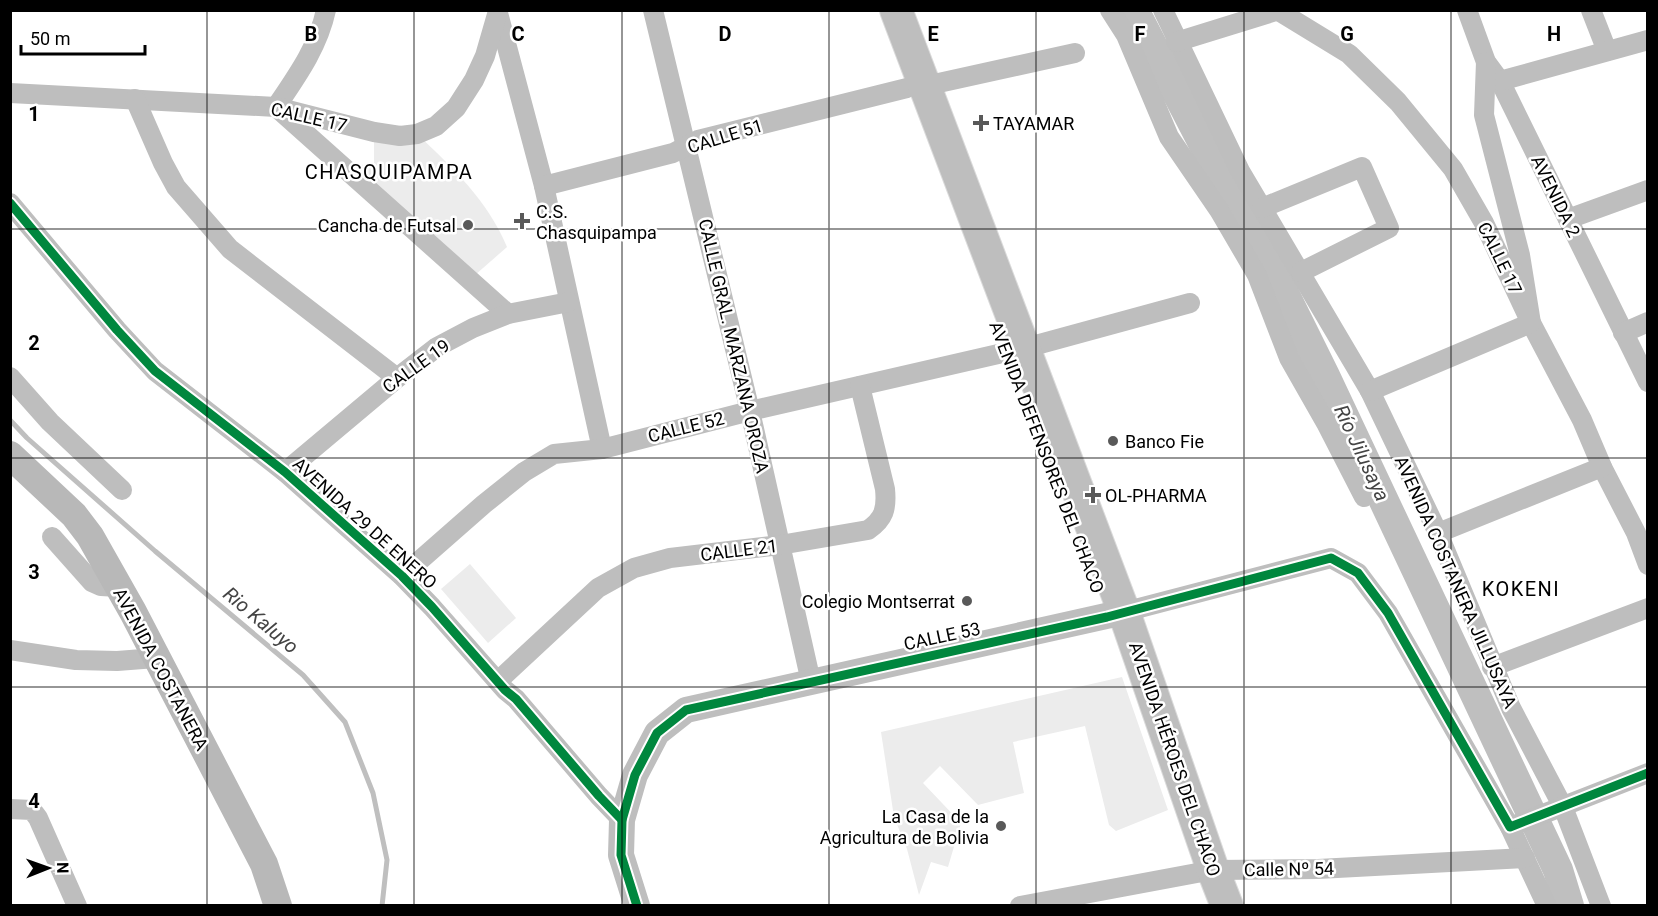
<svg xmlns="http://www.w3.org/2000/svg" width="1658" height="916" viewBox="0 0 1658 916" font-family="Roboto,sans-serif">
  <style>
    .green { fill: #ececec }
    .lines { fill: none; stroke-linecap: round; stroke-linejoin: round }
    .stream { stroke: #bfbfbf; stroke-width: 5 }
    .river { stroke: #bfbfbf; stroke-width: 30 }
    .primary-casing { stroke: #dbdbdb; stroke-width: 34 }
    .minor { stroke: #bebebe; stroke-width: 20 }
    .tertiary { stroke: #bebebe; stroke-width: 26 }
    .secondary { stroke: #b8b8b8; stroke-width: 28 }
    .primary { stroke: #bebebe; stroke-width: 32 }
    .cycleway-casing { stroke: #fff; stroke-width: 13 }
    .cycleway { stroke: #00873e; stroke-width: 9 }
    .grid { fill: none; stroke: #000; stroke-width: 1.5; stroke-opacity: 0.55 }
    .poi-dot { fill: #595959; stroke: #fff; stroke-width: 2 }
    .labels { text-anchor: middle; dominant-baseline: central; stroke-width: 5; stroke-linejoin: round; paint-order: stroke }
    .street-label { font-size: 18px; fill: #000; stroke: #fff }
    .poi-label { font-size: 18px; fill: #000; stroke: #fff; text-anchor: start }
    .neighbourhood-label { font-size: 20px; letter-spacing: 1.5px; fill: #000; stroke: #fff }
    .water-label { font-size: 20px; font-style: italic; fill: #444; stroke: #fff }
    .grid-label { font-size: 20px; text-anchor: middle; font-weight: bold; fill: #000; stroke: #fff; stroke-width: 5; stroke-linejoin: round; paint-order: stroke }
  </style>
  <rect width="100%" height="100%" fill="#fff"/>
  <g class="green">
    <path d="M 374,132 L 417,134 C 453,168 488,201 507,247 L 475,275 L 354,173 L 358,164 L 374,167 Z"/>
    <path d="M 470,564 L 516,618 L 488,643 L 441,589 Z"/>
    <path d="M 1122,677 L 1168,810 L 1116,831 L 1109,825 L 1085,726 L 1013,742 L 1024,793 L 978,805 L 940,766 L 923,783 L 961,823 L 948,867 L 931,862 L 919,895 L 907,849 L 894,817 L 881,732 Z"/>
  </g>
  <g class="lines">
    <path class="stream" d="M 10,420 L 27,438 L 155,551 L 303,675 L 345,722 L 373,793 L 387,860 L 382,906"/>
    <path class="river" d="M 1134,10 L 1232,199 L 1276,277 L 1325,376 L 1558,870 L 1569,906"/>
    <defs>
      <path id="primary" d="M 896,10 L 1124,612 L 1213,870 L 1227,906"/>
    </defs>
    <use href="#primary" class="primary-casing"/>
    <g class="minor">
      <path d="M 326,10 C 318,47 297,76 276,107 L 508,314"/>
      <path d="M 653,10 L 750,411 L 811,682"/>
      <path d="M 1110,10 L 1126,35 L 1169,137 L 1219,210 L 1257,275 L 1289,358 L 1326,423 L 1364,497"/>
      <path d="M 1163,10 L 1240,171 L 1370,391 L 1438,533 L 1511,708 L 1563,807 L 1601,906"/>
      <path d="M 1277,10 L 1349,54 L 1398,102 L 1453,169 L 1484,223 L 1531,323 L 1582,420 L 1602,467 L 1636,533 L 1648,565"/>
      <path d="M 1467,10 L 1486,62 L 1500,81 L 1648,382"/>
      <path d="M 1591,10 L 1607,51"/>
      <path d="M 498,13 L 544,186 L 602,449"/>
      <path d="M 1176,42 L 1279,10"/>
      <path d="M 1500,81 L 1648,40"/>
      <path d="M 925,86 L 1075,53"/>
      <path d="M 10,93 L 276,107 L 374,132 L 400,136 L 417,134 L 436,126 L 456,108 L 474,80 L 485,56 L 498,11"/>
      <path d="M 135,99 L 163,163 L 176,187 L 230,249 L 397,378"/>
      <path d="M 544,186 L 673,153 L 698,140 L 907,88"/>
      <path d="M 10,203 L 117,330 L 155,371 L 285,472 L 402,576 L 432,607 L 505,690 L 516,699 L 599,796 L 622,820"/>
      <path d="M 1262,208 L 1362,167 L 1389,228 L 1301,272"/>
      <path d="M 1568,219 L 1648,190"/>
      <path d="M 1623,333 L 1648,322"/>
      <path d="M 1025,348 L 1190,303"/>
      <path d="M 10,377 L 50,422 L 122,490"/>
      <path d="M 1370,391 L 1531,323 L 1520,255 L 1484,115 L 1486,62"/>
      <path d="M 285,472 L 397,378 L 437,347 L 473,328 L 508,314 L 569,302"/>
      <path d="M 1438,533 L 1602,467"/>
      <path d="M 52,537 L 92,582 L 101,586 L 118,587"/>
      <path d="M 402,576 L 484,504 L 524,472 L 554,454 L 602,449 L 750,411 L 1007,352"/>
      <path d="M 1124,612 L 1331,558 L 1358,573 L 1388,613 L 1510,827 L 1648,773"/>
      <path d="M 10,650 L 76,660 L 117,661 L 156,658"/>
      <path d="M 1492,667 L 1648,608"/>
      <path d="M 498,681 L 598,588 L 634,568 L 670,558 L 780,545 L 868,530 C 884,519 887,509 885,489 L 860,386"/>
      <path d="M 10,809 L 32,810 L 38,818 L 77,906"/>
      <path d="M 1510,827 L 1547,906"/>
      <path d="M 1020,906 L 1213,870 L 1318,869 L 1525,858"/>
    </g>
    <path class="tertiary" d="M 637,906 L 621,855 L 622,820 L 635,775 L 657,733 L 686,710 L 1124,612"/>
    <path class="secondary" d="M 10,455 L 74,515 L 90,536 L 133,612 L 264,864 L 278,906"/>
    <use href="#primary" class="primary"/>
    <defs>
      <g id="cycleway">
        <path d="M 10,203 L 117,330 L 155,371 L 285,472 L 402,576 L 432,607 L 505,690 L 516,699 L 599,796 L 622,820"/>
        <path d="M 637,906 L 621,855 L 622,820 L 635,775 L 657,733 L 686,710 L 1107,617 L 1331,558 L 1358,573 L 1388,613 L 1510,827 L 1648,773"/>
      </g>
    </defs>
    <use href="#cycleway" class="cycleway-casing"/>
    <use href="#cycleway" class="cycleway"/>
  </g>
  <path class="grid" d="M 207,10 L 207,906M 414,10 L 414,906M 622,10 L 622,906M 829,10 L 829,906M 1036,10 L 1036,906M 1244,10 L 1244,906M 1451,10 L 1451,906M 10,229 L 1648,229M 10,458 L 1648,458M 10,687 L 1648,687"/>
  <g class="poi-dot">
    <path d="M978 114h6v6h6v6h-6v6h-6v-6h-6v-6h6z"/>
    <path d="M519 212h6v6h6v6h-6v6h-6v-6h-6v-6h6z"/>
    <circle cx="468" cy="225" r="6"/>
    <circle cx="1113" cy="441" r="6"/>
    <path d="M1090 486h6v6h6v6h-6v6h-6v-6h-6v-6h6z"/>
    <circle cx="967" cy="601" r="6"/>
    <circle cx="1001" cy="826" r="6"/>
  </g>
  <g class="labels">
    <g class="street-label">
      <text transform="translate(309 117) rotate(13)">CALLE 17</text>
      <text transform="translate(725 136) rotate(-17)">CALLE 51</text>
      <text transform="translate(1556 196) rotate(64)">AVENIDA 2</text>
      <text transform="translate(1500 258) rotate(64)">CALLE 17</text>
      <text transform="translate(734 346) rotate(77)">CALLE GRAL. MARZANA OROZA</text>
      <text transform="translate(416 366) rotate(-36)">CALLE 19</text>
      <text transform="translate(686 427) rotate(-14)">CALLE 52</text>
      <text transform="translate(1047 457) rotate(69)">AVENIDA DEFENSORES DEL CHACO</text>
      <text transform="translate(365 523) rotate(42)">AVENIDA 29 DE ENERO</text>
      <text transform="translate(739 550) rotate(-7)">CALLE 21</text>
      <text transform="translate(1456 582) rotate(66)">AVENIDA COSTANERA JILLUSAYA</text>
      <text transform="translate(942 636) rotate(-12)">CALLE 53</text>
      <text transform="translate(161 669) rotate(62)">AVENIDA COSTANERA</text>
      <text transform="translate(1175 759) rotate(71)">AVENIDA HÉROES DEL CHACO</text>
      <text transform="translate(1289 869) rotate(-1)">Calle Nº 54</text>
    </g>
    <g class="poi-label">
      <text x="993" y="123">TAYAMAR</text>
      <text x="536" y="211">C.S.<tspan x="536" dy="21">Chasquipampa</tspan></text>
      <text x="456" y="225" text-anchor="end">Cancha de Futsal</text>
      <text x="1125" y="441">Banco Fie</text>
      <text x="1105" y="495">OL-PHARMA</text>
      <text x="955" y="601" text-anchor="end">Colegio Montserrat</text>
      <text x="989" y="816" text-anchor="end">La Casa de la<tspan x="989" dy="21">Agricultura de Bolivia</tspan></text>
    </g>
    <g class="neighbourhood-label">
      <text x="389" y="172">CHASQUIPAMPA</text>
      <text x="1521" y="589">KOKENI</text>
    </g>
    <g class="water-label">
      <text transform="translate(1362 453) rotate(65)">Río Jilusaya</text>
      <text transform="translate(261 620) rotate(40)">Rio Kaluyo</text>
    </g>
  </g>
  <g class="grid-label">
    <text x="311" y="41">B</text>
    <text x="518" y="41">C</text>
    <text x="725" y="41">D</text>
    <text x="933" y="41">E</text>
    <text x="1140" y="41">F</text>
    <text x="1347" y="41">G</text>
    <text x="1554" y="41">H</text>
    <text x="34" y="121">1</text>
    <text x="34" y="350">2</text>
    <text x="34" y="579">3</text>
    <text x="34" y="808">4</text>
  </g>
  <rect width="1658" height="916" fill="none" stroke="#000000" stroke-width="24"/>
  <g transform="translate(48 868) rotate(89)" stroke="#ffffff" stroke-width="4.5" paint-order="stroke">
  <path d="M0-4.5L10 22L0 15L-10 22Z" fill="#000000"/>
  <text y="-9" font-size="16" font-weight="bold" text-anchor="middle" fill="#000000">N</text>
  </g>
  <path d="M21 45v9h124v-9" fill="none" stroke="#000000" stroke-width="3"/>
  <text x="30" y="45" font-size="18" fill="#000000" stroke="#ffffff" stroke-width="4.5" paint-order="stroke">50 m</text>
</svg>
